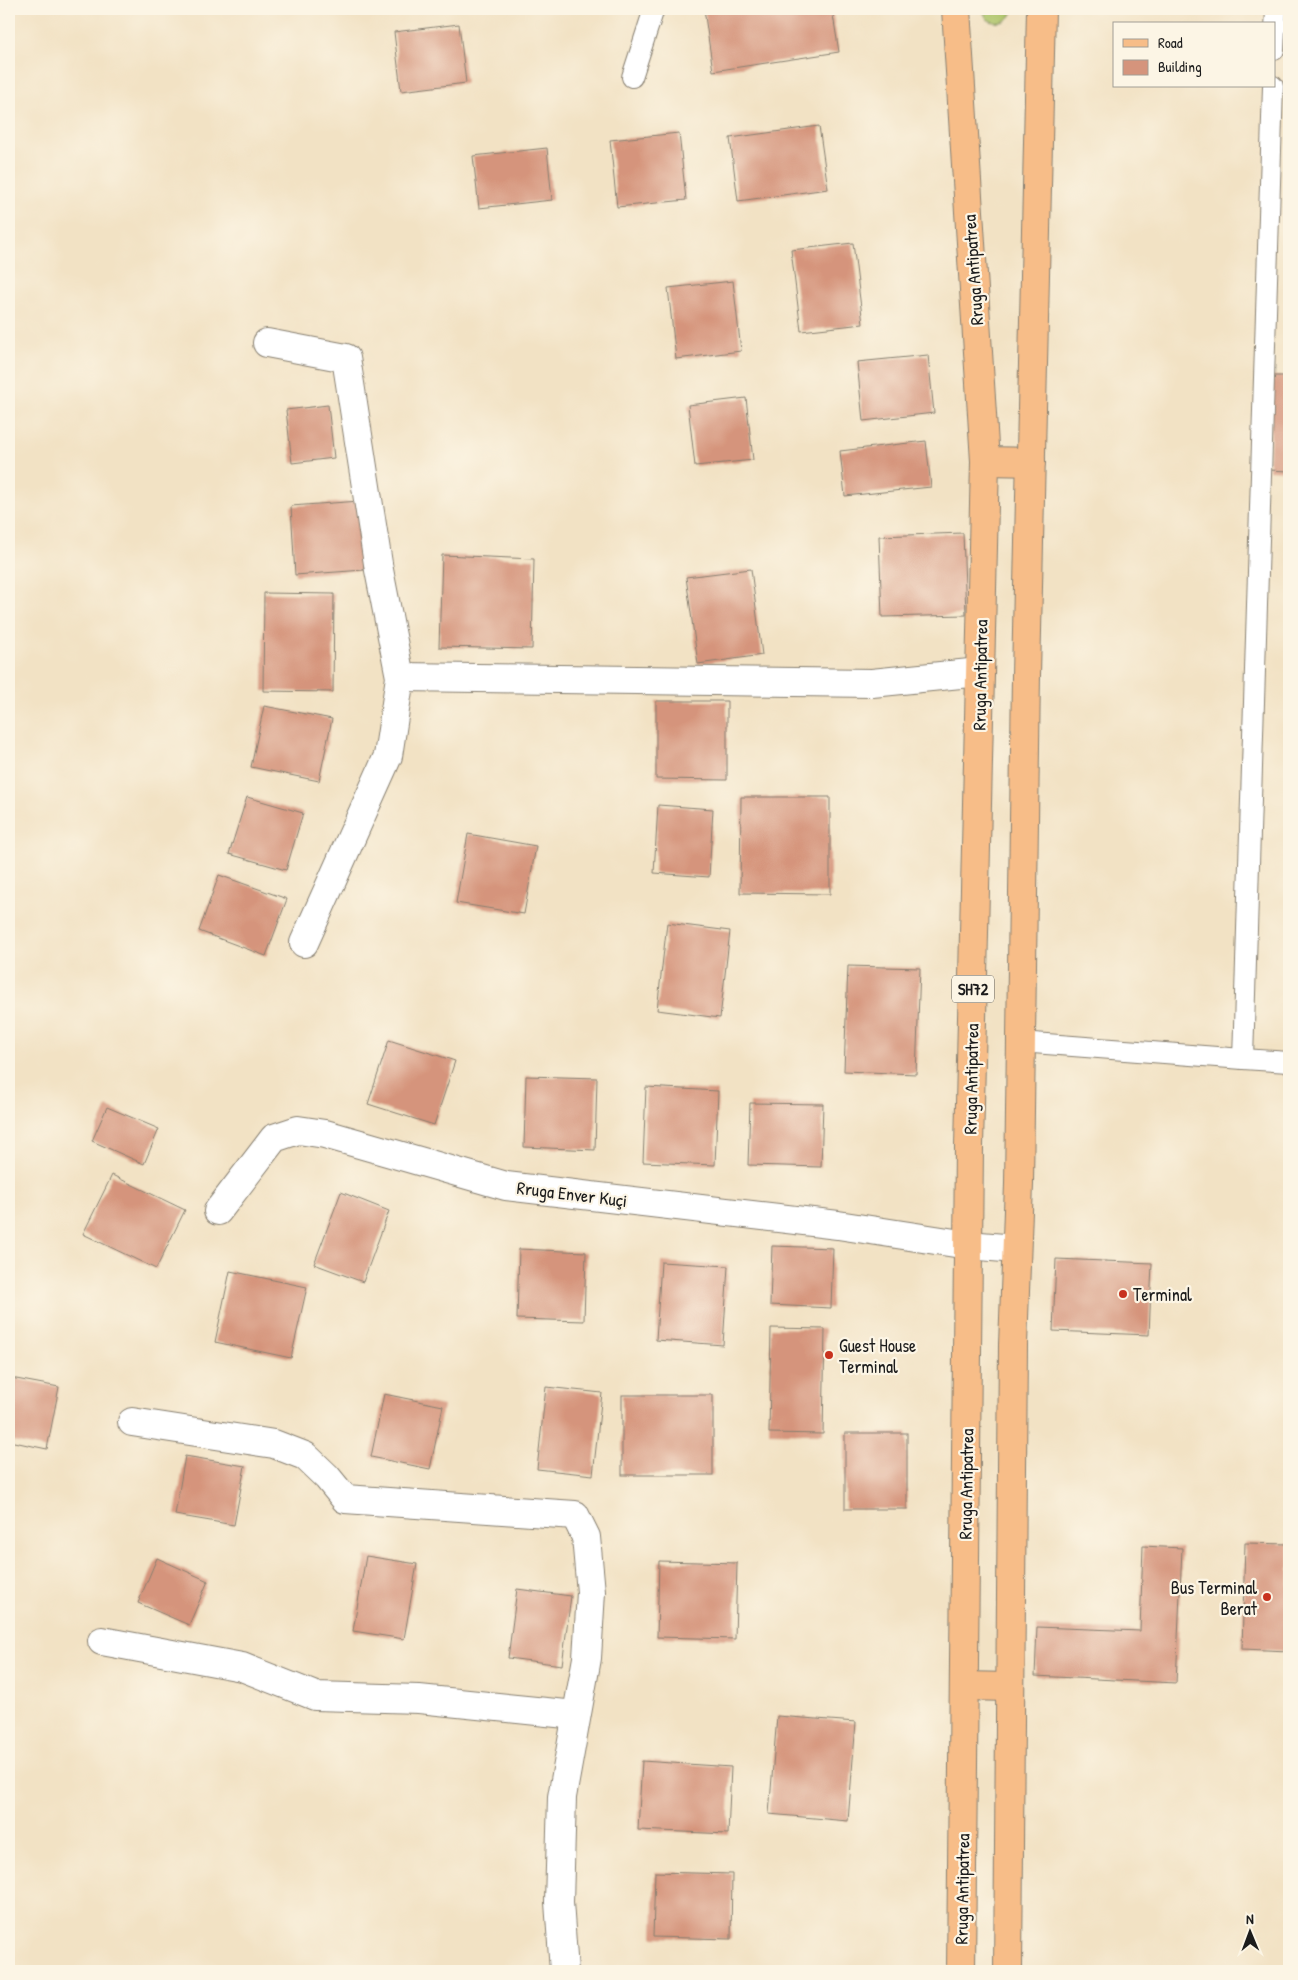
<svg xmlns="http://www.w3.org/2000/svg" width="1298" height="1980" viewBox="0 0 1298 1980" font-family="'Patrick Hand',sans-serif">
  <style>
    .green { fill: #afc56a; stroke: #667043 }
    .building { fill: #d5947c }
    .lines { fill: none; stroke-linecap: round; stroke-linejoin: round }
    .service-casing { stroke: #877f70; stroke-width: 22 }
    .minor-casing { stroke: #877f70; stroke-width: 30 }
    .primary-casing { stroke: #877f70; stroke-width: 30 }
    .service { stroke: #fff; stroke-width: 20 }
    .minor { stroke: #fff; stroke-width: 28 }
    .primary { stroke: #f7bd88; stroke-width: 28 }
    .poi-dot { fill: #c8321e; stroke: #fcf5e5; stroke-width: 2 }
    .labels { text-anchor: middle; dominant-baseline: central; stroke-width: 4.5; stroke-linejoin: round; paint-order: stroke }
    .shield { fill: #fcf5e5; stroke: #5f5d58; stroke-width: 1 }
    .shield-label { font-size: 16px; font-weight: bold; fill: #1c1c1c }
    .street-label { font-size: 18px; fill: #1c1c1c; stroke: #fcf5e5 }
    .poi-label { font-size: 18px; fill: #1c1c1c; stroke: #fcf5e5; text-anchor: start }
  </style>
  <rect width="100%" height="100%" fill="#fcf5e5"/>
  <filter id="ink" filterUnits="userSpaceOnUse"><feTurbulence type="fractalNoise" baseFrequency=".02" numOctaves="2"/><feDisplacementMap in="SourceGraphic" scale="10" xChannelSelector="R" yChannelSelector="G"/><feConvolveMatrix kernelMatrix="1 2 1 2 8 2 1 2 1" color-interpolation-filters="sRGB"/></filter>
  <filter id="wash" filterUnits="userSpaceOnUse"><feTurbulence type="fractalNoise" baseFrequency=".0096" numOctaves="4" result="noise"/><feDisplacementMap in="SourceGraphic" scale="20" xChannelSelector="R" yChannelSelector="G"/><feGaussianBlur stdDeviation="1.12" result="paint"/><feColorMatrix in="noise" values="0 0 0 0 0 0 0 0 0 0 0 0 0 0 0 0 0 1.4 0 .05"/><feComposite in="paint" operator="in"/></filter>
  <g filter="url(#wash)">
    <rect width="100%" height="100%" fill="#f2e2c4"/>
    <path class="green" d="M 982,9 L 1014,9 C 1010,22 998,26 987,19 Z"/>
    <g id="blocks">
      <g class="building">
        <path d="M 704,9 L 832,9 L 839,52 L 713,71 Z"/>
        <path d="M 459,24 L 466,83 L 401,91 L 394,32 Z"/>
        <path d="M 819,126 L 828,189 L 738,201 L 730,138 Z"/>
        <path d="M 679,133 L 686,200 L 617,207 L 610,140 Z"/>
        <path d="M 547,148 L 552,200 L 479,208 L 473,156 Z"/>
        <path d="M 853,243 L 863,324 L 801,331 L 791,250 Z"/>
        <path d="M 733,281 L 741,351 L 676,359 L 668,288 Z"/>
        <path d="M 928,355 L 934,413 L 863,421 L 857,362 Z"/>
        <path d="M 1273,376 L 1289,376 L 1289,471 L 1269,470 Z"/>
        <path d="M 746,398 L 753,460 L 695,466 L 688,405 Z"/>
        <path d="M 328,405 L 334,458 L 292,463 L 286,410 Z"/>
        <path d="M 926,441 L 931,487 L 845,496 L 840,451 Z"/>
        <path d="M 360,501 L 364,570 L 295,575 L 291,506 Z"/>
        <path d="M 963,533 L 966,615 L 882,617 L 879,536 Z"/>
        <path d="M 442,555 L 534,559 L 532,649 L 439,647 Z"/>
        <path d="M 751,569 L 762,655 L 698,664 L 686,577 Z"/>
        <path d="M 264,593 L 334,594 L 333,692 L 263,691 Z"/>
        <path d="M 656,701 L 727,701 L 727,780 L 656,779 Z"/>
        <path d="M 264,706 L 332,719 L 319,781 L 251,767 Z"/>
        <path d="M 247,797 L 303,813 L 286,870 L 229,854 Z"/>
        <path d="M 741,797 L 830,797 L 830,894 L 740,893 Z"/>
        <path d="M 658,805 L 713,809 L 709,877 L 654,873 Z"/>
        <path d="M 468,834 L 536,846 L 524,914 L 456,903 Z"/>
        <path d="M 219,875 L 287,899 L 266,956 L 199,931 Z"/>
        <path d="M 667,923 L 730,931 L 720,1018 L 657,1010 Z"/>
        <path d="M 848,966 L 920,968 L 916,1074 L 844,1071 Z"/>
        <path d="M 389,1040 L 455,1061 L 434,1125 L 368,1104 Z"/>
        <path d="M 526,1076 L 597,1078 L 595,1150 L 524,1147 Z"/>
        <path d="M 646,1087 L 718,1091 L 715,1165 L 643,1162 Z"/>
        <path d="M 750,1103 L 823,1104 L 821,1167 L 748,1165 Z"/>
        <path d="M 107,1107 L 159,1129 L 144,1164 L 92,1141 Z"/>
        <path d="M 112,1175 L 185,1210 L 156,1269 L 83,1234 Z"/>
        <path d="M 341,1192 L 389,1211 L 363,1282 L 314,1264 Z"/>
        <path d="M 772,1246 L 833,1248 L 831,1308 L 770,1305 Z"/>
        <path d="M 519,1249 L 586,1252 L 584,1321 L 517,1319 Z"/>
        <path d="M 1056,1259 L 1152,1263 L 1149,1335 L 1053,1331 Z"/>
        <path d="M 661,1262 L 728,1266 L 723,1345 L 656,1340 Z"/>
        <path d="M 230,1271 L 307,1287 L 291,1358 L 215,1342 Z"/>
        <path d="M 771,1328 L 825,1329 L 823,1434 L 769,1433 Z"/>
        <path d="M 11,1378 L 59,1387 L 47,1449 L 9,1441 L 9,1389 Z"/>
        <path d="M 546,1387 L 602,1393 L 593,1475 L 537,1469 Z"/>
        <path d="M 384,1394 L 443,1406 L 430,1469 L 371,1457 Z"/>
        <rect x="622" y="1395" width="91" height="80"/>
        <rect x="845" y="1433" width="62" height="76"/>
        <path d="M 185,1456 L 245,1466 L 234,1525 L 175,1515 Z"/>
        <path d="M 1245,1543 L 1289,1544 L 1289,1651 L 1242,1649 Z"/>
        <path d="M 1143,1546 L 1182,1548 L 1176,1683 L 1035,1676 L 1037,1627 L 1140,1631 Z"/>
        <path d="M 366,1556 L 417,1564 L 404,1639 L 353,1631 Z"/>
        <path d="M 157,1558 L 208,1581 L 189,1625 L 138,1603 Z"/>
        <path d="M 659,1561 L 737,1563 L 735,1639 L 657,1637 Z"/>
        <path d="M 517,1589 L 571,1596 L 562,1665 L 508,1658 Z"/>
        <path d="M 777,1716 L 856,1722 L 848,1821 L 769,1814 Z"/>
        <path d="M 642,1761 L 731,1767 L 728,1834 L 638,1830 Z"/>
        <path d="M 655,1872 L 732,1874 L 731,1939 L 653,1937 Z"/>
        <path d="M 697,1969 L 697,1971 L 655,1971 L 655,1970 Z"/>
      </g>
    </g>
  </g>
  <g filter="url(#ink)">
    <use href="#blocks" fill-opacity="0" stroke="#877f70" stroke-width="1"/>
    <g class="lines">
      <defs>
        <g id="service">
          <path d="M 1274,50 L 1276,9"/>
          <path d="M 632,77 L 654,9"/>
          <path d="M 1020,1042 L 1243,1059 L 1273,86"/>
          <path d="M 1243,1059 L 1289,1062"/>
        </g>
        <g id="minor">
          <path d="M 267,343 L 346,358 L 379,570 L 400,677 L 388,756 L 304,943"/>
          <path d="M 400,677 L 872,683 L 980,672"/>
          <path d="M 218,1211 L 274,1138 L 298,1130 L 325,1134 L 506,1186 L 838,1225 L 968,1245 L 1016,1249"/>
          <path d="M 132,1422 L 274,1444 L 305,1456 L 327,1477 L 345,1499 L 575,1515 L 586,1537 L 591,1592 L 587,1658 L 562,1797 L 559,1902 L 564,1971"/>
          <path d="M 102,1641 L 242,1667 L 315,1696 L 419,1699 L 576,1715"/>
        </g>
        <g id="primary">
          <path d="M 956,9 L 985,461 L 969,1147 L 961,1971"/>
          <path d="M 985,461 L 1031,462"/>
          <path d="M 964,1686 L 1010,1687"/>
          <path d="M 1008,1971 L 1013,1345 L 1019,1184 L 1026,675 L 1041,9"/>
        </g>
      </defs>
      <use href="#service" class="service-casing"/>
      <use href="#minor" class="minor-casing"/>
      <use href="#primary" class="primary-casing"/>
      <use href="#service" class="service"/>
      <use href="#minor" class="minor"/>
      <use href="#primary" class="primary"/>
    </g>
  </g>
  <g class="poi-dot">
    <circle cx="1123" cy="1294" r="5"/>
    <circle cx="829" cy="1355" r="5"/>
    <circle cx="1267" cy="1597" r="5"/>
  </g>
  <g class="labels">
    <rect class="shield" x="952" y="975.5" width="42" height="27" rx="4"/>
    <g class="shield-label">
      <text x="973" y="989">SH72</text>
    </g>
    <g class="street-label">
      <text transform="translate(973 270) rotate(-94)">Rruga Antipatrea</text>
      <text transform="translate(980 675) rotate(-89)">Rruga Antipatrea</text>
      <text transform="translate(971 1079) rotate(-89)">Rruga Antipatrea</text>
      <text transform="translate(572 1194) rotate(7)">Rruga Enver Kuçi</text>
      <text transform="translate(966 1484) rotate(-89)">Rruga Antipatrea</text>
      <text transform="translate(962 1889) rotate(-89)">Rruga Antipatrea</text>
    </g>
    <g class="poi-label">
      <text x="1133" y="1294">Terminal</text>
      <text x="839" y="1345">Guest House<tspan x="839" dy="21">Terminal</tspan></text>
      <text x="1257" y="1587" text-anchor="end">Bus Terminal<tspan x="1257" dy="21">Berat</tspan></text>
    </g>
  </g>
  <rect width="1298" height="1980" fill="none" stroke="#fcf5e5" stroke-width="30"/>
  <rect x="1113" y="22" width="162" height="65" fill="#fcf5e5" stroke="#a29e95"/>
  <rect x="1123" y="39" width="25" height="8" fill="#f7bd88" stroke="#a29e95"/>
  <text x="1158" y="48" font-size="15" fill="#1c1c1c">Road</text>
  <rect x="1123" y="60" width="25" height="15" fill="#d5947c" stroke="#a29e95"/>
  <text x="1158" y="72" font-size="15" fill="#1c1c1c">Building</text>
  <g transform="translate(1250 1932) rotate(359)" stroke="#fcf5e5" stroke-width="4" paint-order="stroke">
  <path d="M0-4L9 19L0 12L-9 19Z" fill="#1c1c1c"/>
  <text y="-8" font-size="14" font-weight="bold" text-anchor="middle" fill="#1c1c1c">N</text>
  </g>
</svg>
